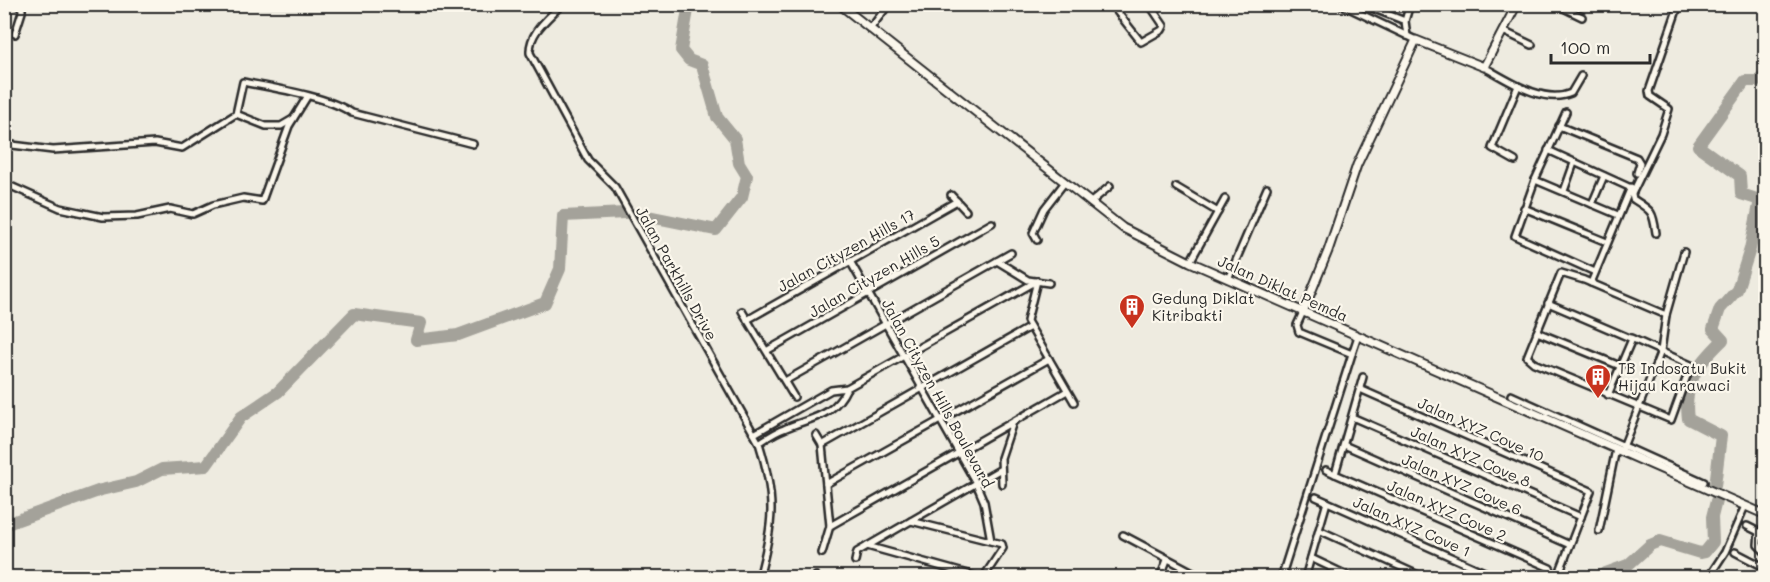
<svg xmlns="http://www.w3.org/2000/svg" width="1770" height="582" viewBox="0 0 1770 582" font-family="Mali,sans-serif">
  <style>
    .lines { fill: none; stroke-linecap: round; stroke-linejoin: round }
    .river { stroke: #a4a29a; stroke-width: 12 }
    .minor-casing { stroke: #2b2b2b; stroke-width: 10 }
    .tertiary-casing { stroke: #2b2b2b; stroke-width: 11 }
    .minor { stroke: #fbf7ec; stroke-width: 5 }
    .tertiary { stroke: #fbf7ec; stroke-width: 7 }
    .labels { text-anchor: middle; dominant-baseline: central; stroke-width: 4.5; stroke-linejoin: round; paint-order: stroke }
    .street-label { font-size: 15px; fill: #2b2b2b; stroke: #fbf7ec }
    .poi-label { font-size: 15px; fill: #2b2b2b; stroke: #fbf7ec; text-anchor: start }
  </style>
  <rect width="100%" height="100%" fill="#eeebe0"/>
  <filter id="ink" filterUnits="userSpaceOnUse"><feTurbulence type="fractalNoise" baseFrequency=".0167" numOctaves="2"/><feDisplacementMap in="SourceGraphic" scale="12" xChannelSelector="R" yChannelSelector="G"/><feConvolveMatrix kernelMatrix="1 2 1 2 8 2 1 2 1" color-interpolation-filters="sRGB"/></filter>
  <g filter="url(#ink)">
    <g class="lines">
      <g class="river">
        <path d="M 637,214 L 716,230 L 742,197 L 747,176 L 739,163 L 735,139 L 717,117 L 702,65 L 689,60 L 681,50 L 689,4"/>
        <path d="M 1715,486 L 1721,436 L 1688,419 C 1683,383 1698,364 1723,340 L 1713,329 L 1720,309 L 1737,290 L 1750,249 L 1760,200 L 1741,194 L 1740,176 L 1698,146 L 1745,81 L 1758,81 L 1766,74"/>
        <path d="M 4,525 L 101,490 L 136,482 L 162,469 L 206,466 L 241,417 L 278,392 L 354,314 L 421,323 L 416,340 L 458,335 L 545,303 L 560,269 L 563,216 L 625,213"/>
        <path d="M 1601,578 L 1606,573 L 1628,565 L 1650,545 L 1660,541 L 1700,553 L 1705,552 L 1713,542 L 1712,517 L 1716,501"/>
      </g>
      <defs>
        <g id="minor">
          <path d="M 562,4 C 548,19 529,32 530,53 L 588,160 L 615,187 L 759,443 C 776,498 774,523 759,578"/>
          <path d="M 1111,4 L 1141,42 L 1162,30 L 1164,26 L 1149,4"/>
          <path d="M 1340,4 L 1416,40"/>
          <path d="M 1362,4 L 1405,21"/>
          <path d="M 1555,4 L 1582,17"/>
          <path d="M 870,29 L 889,4"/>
          <path d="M 1503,31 L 1532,45"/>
          <path d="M 15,34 L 22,12 L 22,8 L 15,4"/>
          <path d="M 1407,36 L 1405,21 L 1410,4"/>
          <path d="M 1484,67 C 1509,81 1544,105 1571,93 L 1581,76"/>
          <path d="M 1566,112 L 1535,180 L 1515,236 L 1595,272"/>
          <path d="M 236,114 L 266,126 L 281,126 L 293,119"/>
          <path d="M 1559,126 L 1637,158 L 1640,163 L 1637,173"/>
          <path d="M 4,144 L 53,150 L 155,143 L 182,148 L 236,114 L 243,82 C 273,88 327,96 352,113 L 473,144"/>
          <path d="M 1548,150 L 1631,188"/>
          <path d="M 1515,161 L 1492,148 L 1518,86"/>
          <path d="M 1535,180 L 1618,215"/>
          <path d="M 4,183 L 60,208 L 103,217 L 137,216 L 170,209 L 193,214 L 213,205 L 243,198 L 262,201 L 289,126 L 307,97"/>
          <path d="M 1176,187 L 1218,212"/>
          <path d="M 1564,191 L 1574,163"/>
          <path d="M 951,195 L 966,211"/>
          <path d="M 1090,203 L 1110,186"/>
          <path d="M 1592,204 L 1604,176"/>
          <path d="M 1524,208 L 1607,242"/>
          <path d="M 1656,233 C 1653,211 1652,211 1633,199 L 1632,194 L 1661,134 L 1669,109 L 1650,96 L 1649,91 L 1679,4"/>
          <path d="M 1037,240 L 1033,233 L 1044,209 L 1065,182"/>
          <path d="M 850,261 L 976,483 L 984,502 L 991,541"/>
          <path d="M 997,261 L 1028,280 L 1049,283"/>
          <path d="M 1190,262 L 1225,199"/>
          <path d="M 1228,279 L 1267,188"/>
          <path d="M 1037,281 L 1027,321 L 1074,402"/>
          <path d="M 1591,283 L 1631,187"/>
          <path d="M 1548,303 L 1632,339 L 1608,395"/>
          <path d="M 742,311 L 794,397"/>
          <path d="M 747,320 L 957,201"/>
          <path d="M 1537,332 L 1620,366"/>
          <path d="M 1631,338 L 1691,365 L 1671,420 L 1534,363 L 1527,357 L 1561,273 L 1584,280 L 1666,315"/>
          <path d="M 768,350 L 992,223"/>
          <path d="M 1352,354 L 1358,336"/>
          <path d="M 785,381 L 1011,253"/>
          <path d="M 1360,389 L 1591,491 L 1560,571 L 1554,578"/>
          <path d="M 1511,395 L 1704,482"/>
          <path d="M 1352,417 L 1581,517"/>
          <path d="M 754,434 L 831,390 L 847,388 L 1037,281"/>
          <path d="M 816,435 L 822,445 L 830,526 L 822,553"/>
          <path d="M 759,443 C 767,438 775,432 784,429 C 811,417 833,418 847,388"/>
          <path d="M 822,445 L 1030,327"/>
          <path d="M 1344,445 L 1570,545"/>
          <path d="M 1623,447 L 1661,351 L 1666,315 L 1684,252"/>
          <path d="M 1326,470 L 1550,568 L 1554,577"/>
          <path d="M 1335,474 L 1363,377"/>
          <path d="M 826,484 L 1049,359"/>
          <path d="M 1002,484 L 1001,458 L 1013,422"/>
          <path d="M 1316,497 L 1498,578"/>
          <path d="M 911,521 L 1002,544 L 1003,548 L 983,578"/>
          <path d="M 830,526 L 1067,391"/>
          <path d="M 1747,526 L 1759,532 L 1758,545 L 1766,553"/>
          <path d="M 1319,530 L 1425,578"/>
          <path d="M 1599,531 L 1616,449"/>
          <path d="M 1123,535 L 1204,578"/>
          <path d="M 867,546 L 982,578"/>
          <path d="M 1735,552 L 1764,567"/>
          <path d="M 1311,558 L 1353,578"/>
          <path d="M 855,561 L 857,552 L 1001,469"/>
          <path d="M 816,578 L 816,576"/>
          <path d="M 1160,578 L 1167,560"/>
          <path d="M 1281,578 L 1352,354 L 1299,332 L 1297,325 L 1303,312"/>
          <path d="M 1305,578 L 1327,502"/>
          <path d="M 1708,578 L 1725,552 L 1745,506"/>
          <path d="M 1764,578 L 1766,560"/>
        </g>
        <g id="tertiary">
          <path d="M 839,4 L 1123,228 L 1190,262 L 1766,515"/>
          <path d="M 1303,312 L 1328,251 L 1357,165 L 1416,40 L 1484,67 L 1517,4"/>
        </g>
      </defs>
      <use href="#minor" class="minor-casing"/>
      <use href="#tertiary" class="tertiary-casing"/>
      <use href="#minor" class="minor"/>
      <use href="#tertiary" class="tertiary"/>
    </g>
  </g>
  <defs>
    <symbol id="building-pin" viewBox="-11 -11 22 30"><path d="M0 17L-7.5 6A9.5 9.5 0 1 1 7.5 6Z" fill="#c8321e" stroke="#fbf7ec"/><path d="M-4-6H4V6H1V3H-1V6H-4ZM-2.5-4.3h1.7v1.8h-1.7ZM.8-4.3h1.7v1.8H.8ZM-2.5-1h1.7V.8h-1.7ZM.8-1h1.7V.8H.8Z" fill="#fff"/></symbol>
  </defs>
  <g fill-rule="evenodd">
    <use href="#building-pin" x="1117" y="292" width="30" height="40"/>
    <use href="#building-pin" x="1583" y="362" width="30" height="40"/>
  </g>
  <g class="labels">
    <g class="street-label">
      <text transform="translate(846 250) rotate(-29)">Jalan Cityzen Hills 17</text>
      <text transform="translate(677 273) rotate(61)">Jalan Parkhills Drive</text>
      <text transform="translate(874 276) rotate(-30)">Jalan Cityzen Hills 5</text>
      <text transform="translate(1283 288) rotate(24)">Jalan Diklat Pemda</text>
      <text transform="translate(938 393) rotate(61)">Jalan Cityzen Hills Boulevard</text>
      <text transform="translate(1481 429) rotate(24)">Jalan XYZ Cove 10</text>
      <text transform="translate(1471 456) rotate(24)">Jalan XYZ Cove 8</text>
      <text transform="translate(1462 484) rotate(24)">Jalan XYZ Cove 6</text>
      <text transform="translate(1447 510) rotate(24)">Jalan XYZ Cove 2</text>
      <text transform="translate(1412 526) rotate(24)">Jalan XYZ Cove 1</text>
    </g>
    <g class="poi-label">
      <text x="1152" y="298">Gedung Diklat<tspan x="1152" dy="17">Kitribakti</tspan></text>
      <text x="1618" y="368">TB Indosatu Bukit<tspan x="1618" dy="17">Hijau Karawaci</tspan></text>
    </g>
  </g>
  <rect width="1770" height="582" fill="none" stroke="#fbf7ec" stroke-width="24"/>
  <rect x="12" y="12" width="1746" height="558" fill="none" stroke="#2b2b2b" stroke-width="2" filter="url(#ink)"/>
  <path d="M1551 54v9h99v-9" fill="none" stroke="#2b2b2b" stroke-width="3"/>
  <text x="1560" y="54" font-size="18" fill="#2b2b2b" stroke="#fbf7ec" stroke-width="4.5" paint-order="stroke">100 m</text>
</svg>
